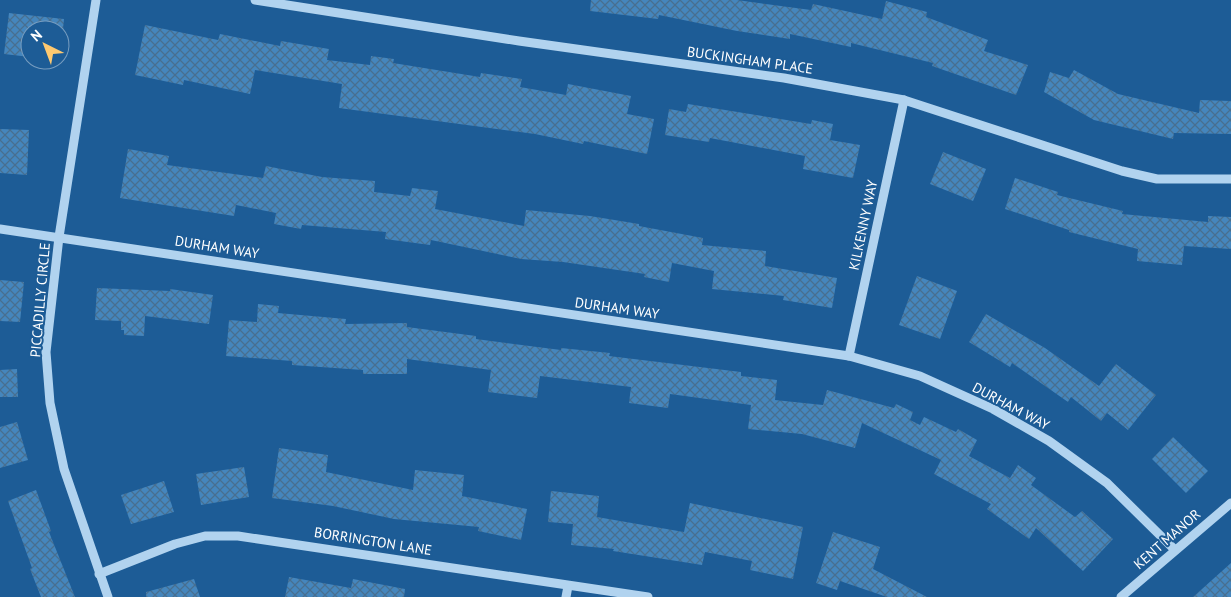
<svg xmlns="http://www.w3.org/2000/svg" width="1231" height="597" viewBox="0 0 1231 597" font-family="'PT Sans',sans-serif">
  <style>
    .building { fill: url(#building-cross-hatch) }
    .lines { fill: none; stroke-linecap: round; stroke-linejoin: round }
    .minor { stroke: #b1d3ef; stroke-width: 9 }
    .labels { text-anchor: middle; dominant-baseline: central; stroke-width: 4; stroke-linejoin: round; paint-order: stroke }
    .street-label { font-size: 14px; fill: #fff; stroke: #1d5c96 }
  </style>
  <defs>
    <pattern id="building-cross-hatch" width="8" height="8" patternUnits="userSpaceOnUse" patternTransform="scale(1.25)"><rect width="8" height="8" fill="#4586bd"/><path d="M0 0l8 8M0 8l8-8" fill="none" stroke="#486f90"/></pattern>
  </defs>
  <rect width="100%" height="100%" fill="#1d5c96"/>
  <g class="building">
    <path d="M 591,0 L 737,0 L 811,10 L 813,4 L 882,19 L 886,1 L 927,12 L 926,17 L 988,40 L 984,51 L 1028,65 L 1016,95 L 932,66 L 933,63 L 851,43 L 851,47 L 790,34 L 790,39 L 737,31 L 659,15 L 658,19 L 590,11 Z"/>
    <path d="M 9,13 L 64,19 L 63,30 L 30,30 L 30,57 L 4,54 Z"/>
    <path d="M 145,25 L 218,40 L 220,34 L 280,46 L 281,41 L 329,49 L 327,60 L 370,65 L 371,56 L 394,59 L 393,63 L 480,77 L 481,73 L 522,79 L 520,87 L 566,95 L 568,84 L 631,96 L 627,114 L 654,119 L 647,154 L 584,141 L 583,144 L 535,134 L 339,108 L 342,84 L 255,70 L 250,94 L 184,80 L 183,85 L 135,75 Z"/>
    <path d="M 1074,70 L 1118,94 L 1199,113 L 1200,100 L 1231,101 L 1231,134 L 1174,133 L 1173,139 L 1094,120 L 1044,92 L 1050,72 L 1069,78 Z"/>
    <path d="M 688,104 L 811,124 L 812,120 L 833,124 L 830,140 L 860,145 L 853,178 L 803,169 L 805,156 L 710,138 L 709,142 L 665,135 L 669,109 L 686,112 Z"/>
    <path d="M 0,129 L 29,130 L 27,175 L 0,173 Z"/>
    <path d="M 128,149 L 169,156 L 167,165 L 263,178 L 266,166 L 322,177 L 375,181 L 374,192 L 410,196 L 412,188 L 438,191 L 435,209 L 524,226 L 526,210 L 590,216 L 639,224 L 639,226 L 703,238 L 702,245 L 766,251 L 765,266 L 837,278 L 832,308 L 783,300 L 784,296 L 712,289 L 714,271 L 672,263 L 669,282 L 644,277 L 645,274 L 563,262 L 521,259 L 431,240 L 430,245 L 385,239 L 386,232 L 302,225 L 301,229 L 274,224 L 276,213 L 236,205 L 234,216 L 120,198 Z"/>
    <path d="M 943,152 L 986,169 L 973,201 L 930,184 Z"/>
    <path d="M 1015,178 L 1058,192 L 1057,195 L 1123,211 L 1122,214 L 1208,222 L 1208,216 L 1231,217 L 1231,249 L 1184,246 L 1182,265 L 1137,261 L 1138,249 L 1069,232 L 1069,230 L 1005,209 Z"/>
    <path d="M 917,276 L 957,291 L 940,339 L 899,325 Z"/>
    <path d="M 0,280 L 24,282 L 20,322 L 0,321 Z"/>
    <path d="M 97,288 L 170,291 L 170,289 L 213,295 L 209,324 L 145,316 L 144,336 L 124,335 L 124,330 L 121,330 L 121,321 L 95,320 Z"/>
    <path d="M 258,304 L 279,306 L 278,313 L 346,319 L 345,324 L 407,323 L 407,327 L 476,336 L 476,339 L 561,350 L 561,348 L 610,353 L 609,356 L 741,372 L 741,376 L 777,380 L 775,400 L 823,405 L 827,390 L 894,408 L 896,404 L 913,412 L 910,420 L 920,425 L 924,417 L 956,432 L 958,429 L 977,440 L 969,456 L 1010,478 L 1018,465 L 1036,478 L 1031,485 L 1075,517 L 1082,511 L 1113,539 L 1083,571 L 1036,528 L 1029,539 L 987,509 L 991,504 L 934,474 L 941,460 L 862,423 L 855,448 L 802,434 L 748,429 L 751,405 L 670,394 L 668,408 L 629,403 L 631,387 L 540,376 L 537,398 L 488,392 L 491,370 L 407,359 L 407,374 L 363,374 L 363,370 L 292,365 L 292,361 L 226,356 L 229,320 L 257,322 Z"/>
    <path d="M 986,314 L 1045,348 L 1099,386 L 1116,364 L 1156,395 L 1128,430 L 1107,413 L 1101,421 L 1071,397 L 1068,402 L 1012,363 L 1010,367 L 969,342 Z"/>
    <path d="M 17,369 L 18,397 L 0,397 L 0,370 Z"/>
    <path d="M 17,422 L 28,460 L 0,468 L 0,427 Z"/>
    <path d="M 1173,437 L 1208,471 L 1186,493 L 1152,459 Z"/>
    <path d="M 279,448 L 328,455 L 326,472 L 413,490 L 415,470 L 464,475 L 462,496 L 527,509 L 521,540 L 478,531 L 479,527 L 394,519 L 333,506 L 272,498 Z"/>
    <path d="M 244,467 L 249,497 L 201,505 L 196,474 Z"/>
    <path d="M 164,481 L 174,512 L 131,524 L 121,495 Z"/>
    <path d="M 36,490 L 51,531 L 49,532 L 75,597 L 41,597 L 30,569 L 32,568 L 8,501 Z"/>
    <path d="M 551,491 L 599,496 L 597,517 L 684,532 L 690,503 L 803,527 L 793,579 L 750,570 L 752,561 L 705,552 L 702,565 L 613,551 L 614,549 L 571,545 L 573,524 L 548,522 Z"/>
    <path d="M 833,532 L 880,547 L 873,569 L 927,597 L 887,597 L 840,581 L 837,590 L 816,583 Z"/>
    <path d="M 1231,563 L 1231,597 L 1193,597 Z"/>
    <path d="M 289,577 L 351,588 L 353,579 L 405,589 L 404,597 L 285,597 Z"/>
    <path d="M 194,579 L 200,597 L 146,597 L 146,592 Z"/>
  </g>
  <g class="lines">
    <g class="minor">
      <path d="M 96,0 L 59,237 L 46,352 L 50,403 L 64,469 L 108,597"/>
      <path d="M 255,0 L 519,41 L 784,78 L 904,100 L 1122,171 L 1157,179 L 1231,179"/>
      <path d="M 0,229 L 849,356 L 920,376 L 993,409 L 1049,441 L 1107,483 L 1175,550"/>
      <path d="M 849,356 L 904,100"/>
      <path d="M 99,574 L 175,544 L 205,536 L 238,536 L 648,597"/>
      <path d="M 566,597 L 568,586"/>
      <path d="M 1121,597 L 1231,503"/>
    </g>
  </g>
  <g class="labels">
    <g class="street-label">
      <text transform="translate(750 60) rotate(8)">BUCKINGHAM PLACE</text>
      <text transform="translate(863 225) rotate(-78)">KILKENNY WAY</text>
      <text transform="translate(217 247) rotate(9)">DURHAM WAY</text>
      <text transform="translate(40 300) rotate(-85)">PICCADILLY CIRCLE</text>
      <text transform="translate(617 308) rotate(8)">DURHAM WAY</text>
      <text transform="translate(1011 406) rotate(28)">DURHAM WAY</text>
      <text transform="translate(1167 539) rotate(-41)">KENT MANOR</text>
      <text transform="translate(373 541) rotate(9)">BORRINGTON LANE</text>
    </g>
  </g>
  <g transform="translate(45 45) rotate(318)"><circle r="24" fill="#1d5c96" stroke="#779dc0"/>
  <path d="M0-4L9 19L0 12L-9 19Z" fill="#fec970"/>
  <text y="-8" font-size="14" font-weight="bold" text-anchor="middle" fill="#ffffff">N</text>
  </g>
</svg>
